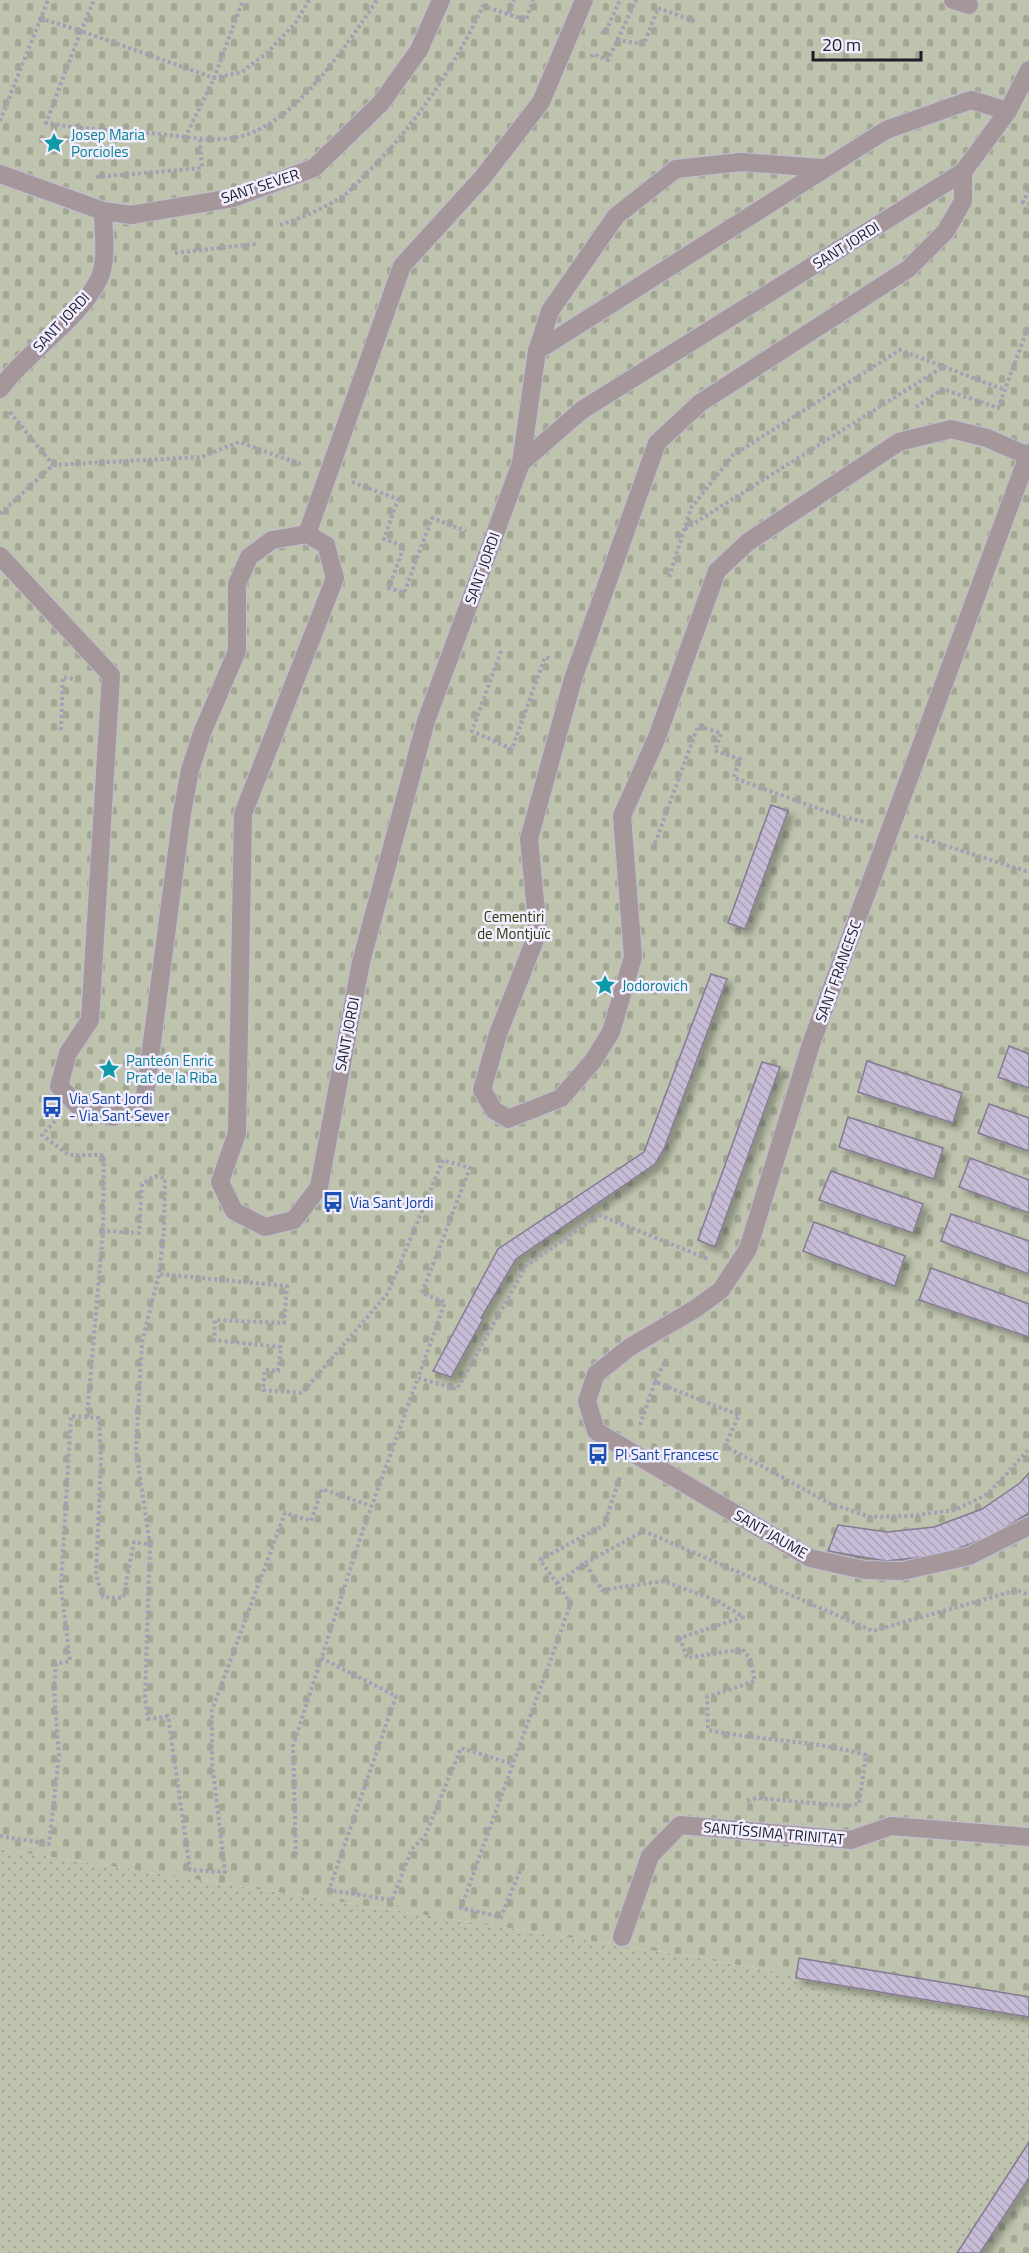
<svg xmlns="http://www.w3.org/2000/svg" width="1029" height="2253" viewBox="0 0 1029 2253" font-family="'Titillium Web',sans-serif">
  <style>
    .grass { fill: url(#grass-dots) }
    .cemetery { fill: url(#cemetery-stones) }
    .building { fill: url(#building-back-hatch); stroke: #847a92; stroke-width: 1.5; filter: url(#shadow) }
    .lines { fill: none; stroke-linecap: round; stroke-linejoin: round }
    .lane-casing { stroke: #c0bcd5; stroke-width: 20 }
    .path { stroke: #a39fb5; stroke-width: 4; stroke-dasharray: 3 3; stroke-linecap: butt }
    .lane { stroke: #a59799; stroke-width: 18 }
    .labels { text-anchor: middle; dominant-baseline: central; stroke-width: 5; stroke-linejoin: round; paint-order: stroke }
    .culture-label { font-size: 15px; fill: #0d838f; stroke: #f0eeff; text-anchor: start }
    .street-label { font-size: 15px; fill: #1f1d27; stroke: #f0eeff }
    .park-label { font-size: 15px; fill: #30390b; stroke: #f0eeff }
    .transit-label { font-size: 15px; fill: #164399; stroke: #f0eeff; text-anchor: start }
  </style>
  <defs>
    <pattern id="grass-dots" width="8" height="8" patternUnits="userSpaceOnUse" patternTransform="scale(1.5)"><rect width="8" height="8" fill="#bdc3ac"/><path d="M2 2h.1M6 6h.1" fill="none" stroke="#a2a794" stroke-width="1.8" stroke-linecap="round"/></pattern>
    <pattern id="cemetery-stones" width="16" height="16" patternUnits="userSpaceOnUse" patternTransform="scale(1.5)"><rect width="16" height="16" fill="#bdc3ac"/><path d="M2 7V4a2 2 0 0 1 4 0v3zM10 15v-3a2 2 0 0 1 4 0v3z" fill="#a2a794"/></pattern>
    <pattern id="building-back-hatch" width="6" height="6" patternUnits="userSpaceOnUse" patternTransform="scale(1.5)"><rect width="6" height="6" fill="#c7bcd6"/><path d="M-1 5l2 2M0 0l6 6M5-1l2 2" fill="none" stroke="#aaa1b8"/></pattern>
    <filter id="shadow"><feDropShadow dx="5.5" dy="5.5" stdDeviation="3" flood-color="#0004"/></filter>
  </defs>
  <rect width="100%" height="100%" fill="#e3dffb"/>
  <path class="grass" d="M 0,1849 L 682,1955 L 1029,2017 L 1029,2142 L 957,2253 L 0,2253 Z"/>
  <g class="cemetery">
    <path d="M 0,0 L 1029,0 L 1029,2017 L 682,1955 L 0,1849 Z"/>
    <path d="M 1029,2142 L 1029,2253 L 957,2253 Z"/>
  </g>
  <g class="building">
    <path d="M 771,805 L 788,811 L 745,929 L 728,923 Z"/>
    <path d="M 711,974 L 727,979 L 664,1149 L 655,1164 L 516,1259 L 481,1318 L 483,1319 L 451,1377 L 433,1371 L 498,1249 L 644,1152 Z"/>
    <path d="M 1009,1046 L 1029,1054 L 1029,1088 L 998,1077 Z"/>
    <path d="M 867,1061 L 962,1093 L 953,1123 L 858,1092 Z"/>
    <path d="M 762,1062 L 780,1067 L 715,1247 L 698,1240 Z"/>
    <path d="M 989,1104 L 1029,1118 L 1029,1151 L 978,1133 Z"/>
    <path d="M 848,1117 L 943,1148 L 934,1179 L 839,1147 Z"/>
    <path d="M 970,1158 L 1029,1180 L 1029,1213 L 959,1187 Z"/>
    <path d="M 831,1171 L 923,1204 L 913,1233 L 819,1200 Z"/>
    <path d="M 951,1214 L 1029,1241 L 1029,1274 L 941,1241 Z"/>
    <path d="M 814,1222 L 905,1256 L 895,1286 L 803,1251 Z"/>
    <path d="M 931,1268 L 1029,1304 L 1029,1337 L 919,1300 Z"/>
    <path d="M 1029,1473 L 1029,1513 L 993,1535 L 942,1555 L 886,1561 L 828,1551 L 838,1525 L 887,1532 L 934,1527 L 982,1509 L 1020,1483 Z"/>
    <path d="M 799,1958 L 1029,1997 L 1029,2017 L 796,1978 Z"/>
    <path d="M 1029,2142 L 1029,2178 L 980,2253 L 957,2253 Z"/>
  </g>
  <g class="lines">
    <defs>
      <g id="lane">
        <path d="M 953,0 L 969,5"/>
        <path d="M 963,172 L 963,201 L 946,231 L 908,269 L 700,403 L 657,443 L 573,679 L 529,839 L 538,932 L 498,1034 L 482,1090 L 494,1110 L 508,1119 L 561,1098 L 593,1061 L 611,1032 L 633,957 L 622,816 L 657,737 L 717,571 L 748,542 L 899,442 L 951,429 L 987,438 L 1028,456"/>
        <path d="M 0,174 L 103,211 L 131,215 L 233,198 L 314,168 L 381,103 L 419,50 L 441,0"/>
        <path d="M 537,351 L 886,130 L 971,100 L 1008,111"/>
        <path d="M 0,389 C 28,350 77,323 99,279 C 108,260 103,231 103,211"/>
        <path d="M 1029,453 L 811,1044 L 748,1249 L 721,1290 L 695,1309 L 630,1347 L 596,1374 L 587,1401 L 596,1431 L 810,1558 L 841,1565 L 865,1570 L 902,1571 L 969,1556 L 1029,1526"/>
        <path d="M 521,463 L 537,351 L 550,311 L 616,216 L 676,169 L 741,162 L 822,168"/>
        <path d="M 307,534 L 402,266 L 483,177 L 541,102 L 584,0"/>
        <path d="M 0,556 L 111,675 L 90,1020 L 68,1053 L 59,1086 L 82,1110 L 113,1117 L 144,1103 L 182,813 L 190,770 L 202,733 L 237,651 L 237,584 L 249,557 L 272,540 L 307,534 L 326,545 L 335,578 L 243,814 L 237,1133 L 220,1182 L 234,1211 L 265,1227 L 294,1220 L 319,1187 L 361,962 L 426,721 L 521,463 L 582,410 L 963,172 L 1008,111 L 1029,70"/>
        <path d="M 622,1937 L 650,1856 L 680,1825 L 851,1840 L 891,1826 L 1029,1837"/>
      </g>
    </defs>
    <use href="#lane" class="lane-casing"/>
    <g class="path">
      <path d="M 309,0 L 296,22 L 268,52 L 242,72 L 214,78 L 81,31 L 46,123 C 81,129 115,131 150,133 C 178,135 204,142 232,138 C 292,130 346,46 377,0"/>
      <path d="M 509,13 L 514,0"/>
      <path d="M 40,18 L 81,31 L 94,0"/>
      <path d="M 601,32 L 605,33 L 620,0"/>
      <path d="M 617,40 L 644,44 L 658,8 L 697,22"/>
      <path d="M 591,57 L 593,54 L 608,60 L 636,0"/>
      <path d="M 0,121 L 48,0"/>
      <path d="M 185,138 L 214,78 L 243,0"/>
      <path d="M 96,177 L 202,168 L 200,140"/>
      <path d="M 1029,190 L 1023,202 L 1029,204"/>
      <path d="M 280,225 C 302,218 322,209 342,197 C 352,190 360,180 369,171 C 417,123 454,67 483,6 L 526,20 L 533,0"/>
      <path d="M 175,253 L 256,244"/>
      <path d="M 916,407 L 943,389 L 998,408 L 1029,325"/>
      <path d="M 10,412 L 53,465"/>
      <path d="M 352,482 L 398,499 L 384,539 L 404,546 L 389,588 L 404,593 L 432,518 L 466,531"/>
      <path d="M 0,514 L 53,465 L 202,457 L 239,442 L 303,465"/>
      <path d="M 685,529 L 943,367"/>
      <path d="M 669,577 L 691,508 L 733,455 L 900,350 L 1005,390"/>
      <path d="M 501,651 L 472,731 L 512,749 L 545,657 L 551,659"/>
      <path d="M 61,730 L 63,677 L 74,679"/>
      <path d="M 915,836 L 1029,872"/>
      <path d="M 653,849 L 698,726 L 721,733 L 715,751 L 740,759 L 734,778 L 839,816 L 865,822"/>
      <path d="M 55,1121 L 42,1135 L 69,1155 L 104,1155 L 103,1231 L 139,1233 L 142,1184 L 155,1176 L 165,1178 L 164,1232 L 159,1274 L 287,1286 L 284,1323 L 215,1320 L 214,1340 L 281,1347 L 278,1371 L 265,1370 L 263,1390 L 302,1393 L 388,1293 L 443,1160 L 470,1168 L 422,1293 L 445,1302 L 418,1378"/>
      <path d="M 655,1382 L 666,1359"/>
      <path d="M 87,1417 L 103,1231"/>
      <path d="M 640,1425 L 655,1382 L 739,1415 L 725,1446 L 829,1503 L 870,1517 L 909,1516 L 955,1510 L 988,1494 L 1029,1449"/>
      <path d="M 150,1545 L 136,1450 L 142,1342 L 159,1274"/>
      <path d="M 585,1563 L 644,1531 L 873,1631 L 1017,1590 L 1029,1595"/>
      <path d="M 557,1583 L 585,1563 L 602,1590 L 663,1581 L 718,1601 L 743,1617 L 680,1638 L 687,1658 L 742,1649 L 750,1658 L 755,1681 L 707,1697 L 708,1730 C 761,1741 815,1740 866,1755 L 859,1804 L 846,1806 L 757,1798 L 745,1801"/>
      <path d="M 321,1658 L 396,1696 L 329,1890 L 392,1900 L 412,1849 L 425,1836 L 461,1748 L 512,1764"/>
      <path d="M 0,1836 L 49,1844 L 59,1756 L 54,1690 L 56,1664 L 70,1661 L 61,1587 L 71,1416 L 99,1418 L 101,1460 L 96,1576 L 103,1597 L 123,1598 L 134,1542 L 150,1545 L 145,1697 L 148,1719 L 168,1716 L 190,1870 L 225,1872 L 212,1762 L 212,1710 L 285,1513 L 311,1521 L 322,1489 L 371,1506"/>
      <path d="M 296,1855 L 293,1746 L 362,1533 L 418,1378 L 457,1389 L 526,1266 L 599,1215 L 708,1259"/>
      <path d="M 520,1871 L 501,1917 L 461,1908 L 571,1603 L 540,1560 L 604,1525 L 620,1477"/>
    </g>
    <use href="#lane" class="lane"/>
  </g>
  <defs>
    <symbol id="sight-bare" viewBox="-9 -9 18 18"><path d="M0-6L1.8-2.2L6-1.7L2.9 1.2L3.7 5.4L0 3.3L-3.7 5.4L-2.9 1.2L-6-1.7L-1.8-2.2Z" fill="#0f9aa8" stroke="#f0eeff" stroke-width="2.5" paint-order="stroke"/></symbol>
    <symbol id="bus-bare" viewBox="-9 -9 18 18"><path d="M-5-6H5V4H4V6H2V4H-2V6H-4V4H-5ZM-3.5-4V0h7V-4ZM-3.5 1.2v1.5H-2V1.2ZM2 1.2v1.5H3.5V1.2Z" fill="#1a4fb4" stroke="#f0eeff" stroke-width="2.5" paint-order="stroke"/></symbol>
  </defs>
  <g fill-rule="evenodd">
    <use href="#sight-bare" x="39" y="128" width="30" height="30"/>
    <use href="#sight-bare" x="590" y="970" width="30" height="30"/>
    <use href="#sight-bare" x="94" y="1054" width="30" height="30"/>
    <use href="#bus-bare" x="37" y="1092" width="30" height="30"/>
    <use href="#bus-bare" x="318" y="1187" width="30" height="30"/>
    <use href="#bus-bare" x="583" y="1439" width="30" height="30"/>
  </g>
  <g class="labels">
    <g class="culture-label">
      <text x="71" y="134">Josep Maria<tspan x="71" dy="17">Porcioles</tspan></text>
      <text x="622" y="985">Jodorovich</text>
      <text x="126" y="1060">Panteón Enric<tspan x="126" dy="17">Prat de la Riba</tspan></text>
    </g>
    <g class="street-label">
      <text transform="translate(260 186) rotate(-18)">SANT SEVER</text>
      <text transform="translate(846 245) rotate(-32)">SANT JORDI</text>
      <text transform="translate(61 322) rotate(-47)">SANT JORDI</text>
      <text transform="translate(482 568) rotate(-70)">SANT JORDI</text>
      <text transform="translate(838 971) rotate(-70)">SANT FRANCESC</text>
      <text transform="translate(347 1034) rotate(-79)">SANT JORDI</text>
      <text transform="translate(771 1534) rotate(30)">SANT JAUME</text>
      <text transform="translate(774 1833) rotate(5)">SANTÍSSIMA TRINITAT</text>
    </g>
    <g class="park-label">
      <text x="514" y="916">Cementiri<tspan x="514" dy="17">de Montjuïc</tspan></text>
    </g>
    <g class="transit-label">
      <text x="69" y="1098">Via Sant Jordi<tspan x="69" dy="17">- Via Sant Sever</tspan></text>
      <text x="350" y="1202">Via Sant Jordi</text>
      <text x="615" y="1454">Pl Sant Francesc</text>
    </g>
  </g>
  <path d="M813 51v9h108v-9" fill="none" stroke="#1f1d27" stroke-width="3"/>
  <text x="822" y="51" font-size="18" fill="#1f1d27" stroke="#f0eeff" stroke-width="4.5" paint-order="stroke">20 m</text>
</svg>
